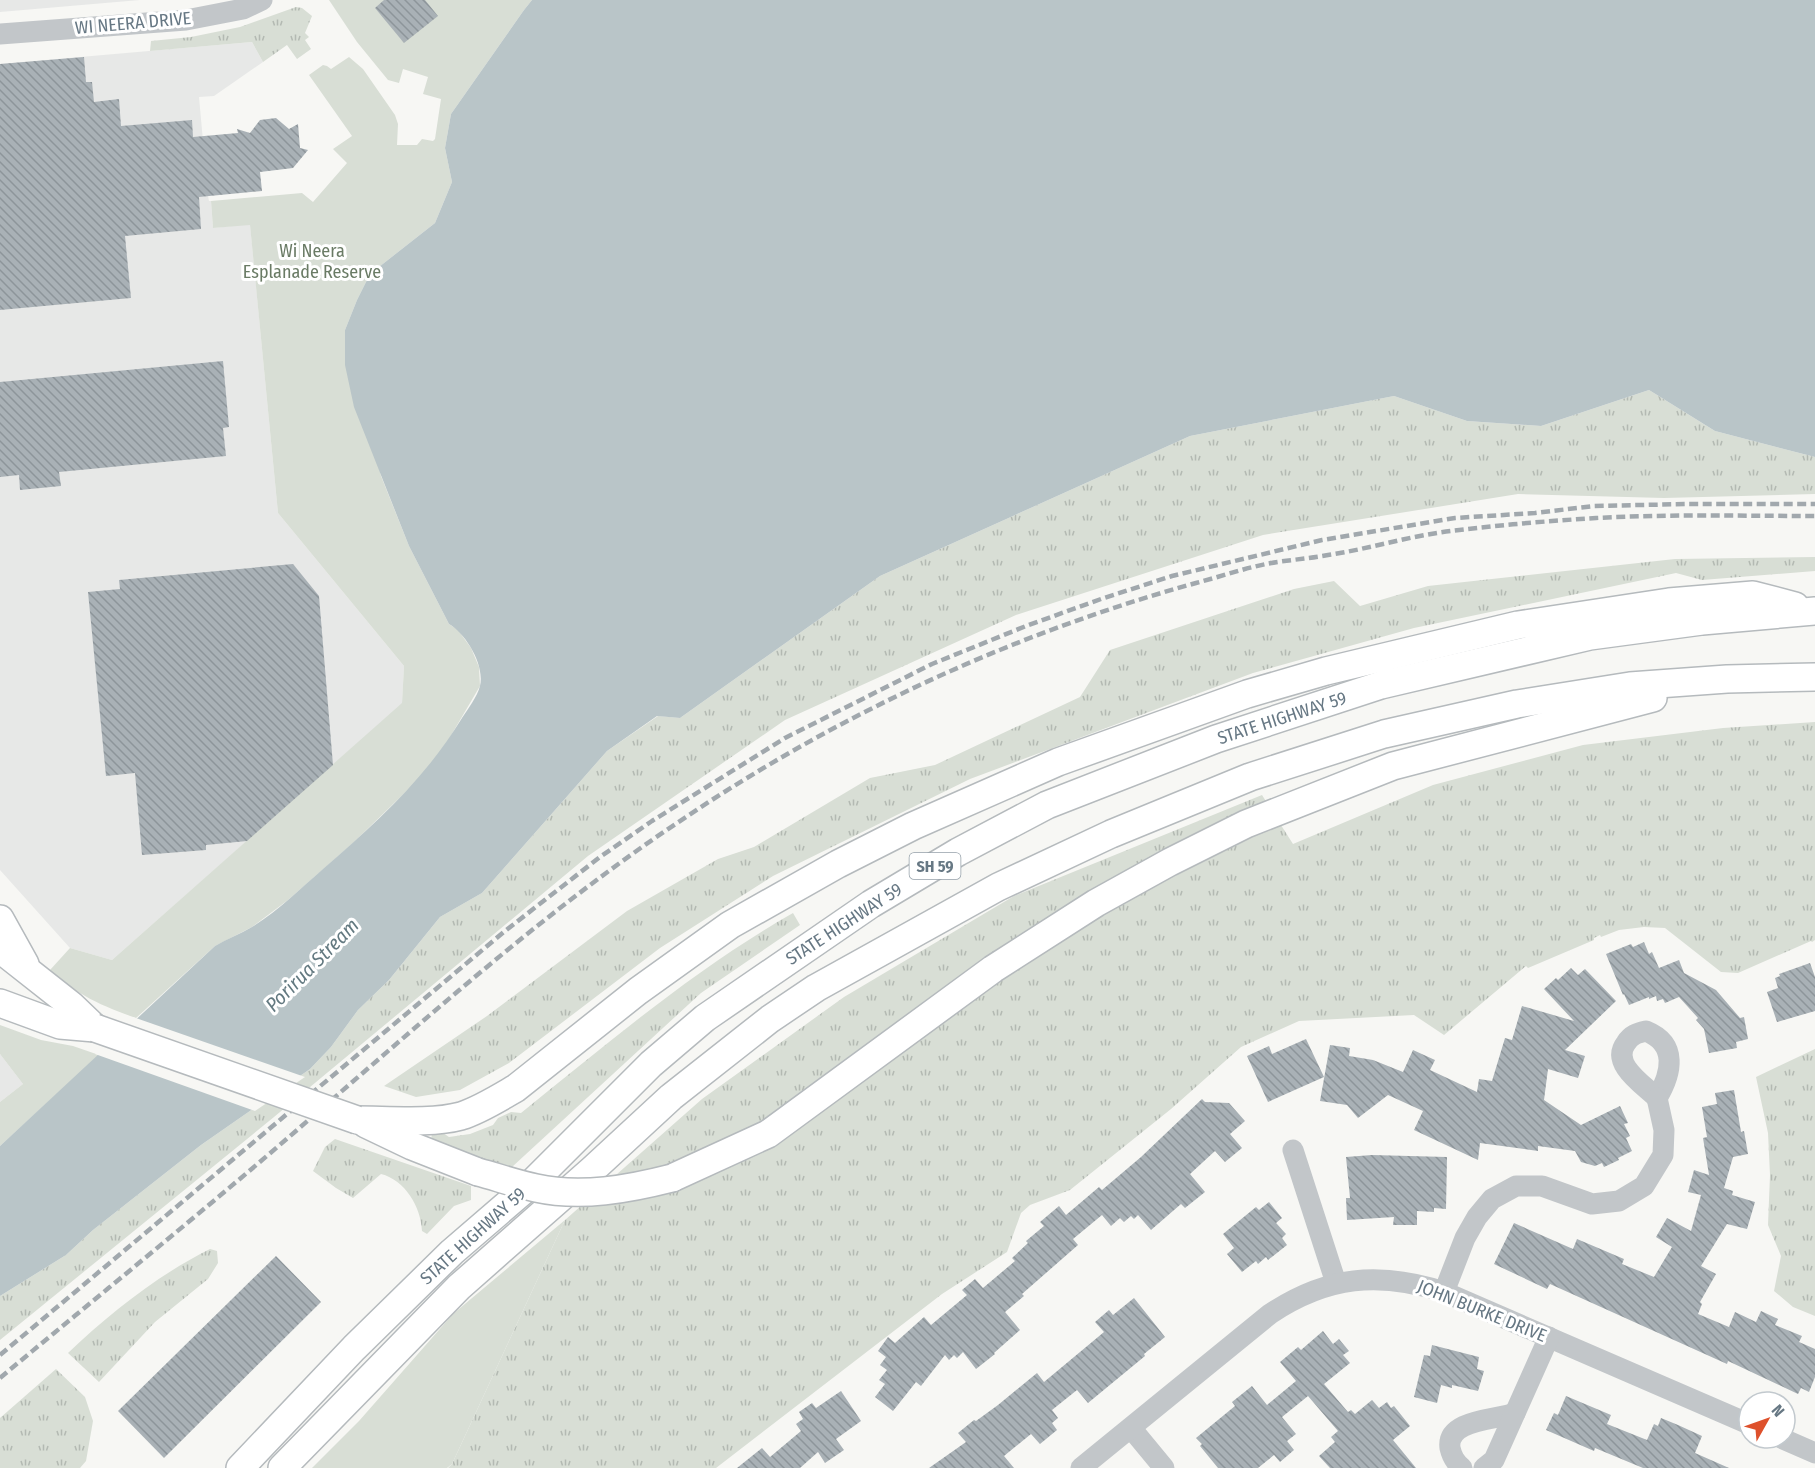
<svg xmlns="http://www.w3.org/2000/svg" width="1815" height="1468" viewBox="0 0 1815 1468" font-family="'Fira Sans Condensed',sans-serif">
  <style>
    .built { fill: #e7e8e7 }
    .grass { fill: url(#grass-tufts) }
    .park { fill: #d8ded5 }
    .water { fill: #b9c5c8 }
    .pier { fill: #f7f7f4 }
    .building { fill: url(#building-back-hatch) }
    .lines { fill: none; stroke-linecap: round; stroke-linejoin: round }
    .major-casing { stroke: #b5babd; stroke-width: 30 }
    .minor { stroke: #c2c6c9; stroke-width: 21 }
    .major { stroke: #fff; stroke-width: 27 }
    .rail { stroke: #a1a8ad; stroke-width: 4.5; stroke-dasharray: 9 4.5; stroke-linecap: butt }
    .major-bridge-casing { stroke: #b5babd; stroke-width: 30; stroke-linecap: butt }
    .major-bridge { stroke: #fff; stroke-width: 27 }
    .labels { text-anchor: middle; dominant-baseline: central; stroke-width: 6; stroke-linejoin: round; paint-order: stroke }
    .shield { fill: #fff; stroke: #95a0a9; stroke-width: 1.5 }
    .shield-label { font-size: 16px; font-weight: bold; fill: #677884 }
    .street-label { font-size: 18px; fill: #677884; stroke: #fff }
    .park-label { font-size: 18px; fill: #6a7b65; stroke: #fff }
    .water-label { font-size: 20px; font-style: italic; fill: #637980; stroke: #fff }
  </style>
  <defs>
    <pattern id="grass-tufts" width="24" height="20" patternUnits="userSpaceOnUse" patternTransform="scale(1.5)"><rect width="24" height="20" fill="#d8ded5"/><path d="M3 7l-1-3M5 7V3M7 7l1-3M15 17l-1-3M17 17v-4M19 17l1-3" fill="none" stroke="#b3b9b2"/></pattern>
    <pattern id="building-back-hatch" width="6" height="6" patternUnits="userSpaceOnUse" patternTransform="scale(1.5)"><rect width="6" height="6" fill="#a9b1b6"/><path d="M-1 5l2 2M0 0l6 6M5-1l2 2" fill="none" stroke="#8d959a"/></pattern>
  </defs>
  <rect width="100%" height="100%" fill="#f7f7f4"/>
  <g class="built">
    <path d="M 0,0 L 140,0 L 0,12 Z"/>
    <path d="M 252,42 L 263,62 L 214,96 L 199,97 L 208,196 L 209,201 L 211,201 L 213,228 L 250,224 L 278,513 L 404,666 L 402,704 L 112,960 L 70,948 L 0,870 L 0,64 Z"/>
    <path d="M 0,1054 L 23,1084 L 0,1102 Z"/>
  </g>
  <g class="grass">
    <path d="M 296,7 L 302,8 L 312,16 L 305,33 L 309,37 L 305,40 L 311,49 L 297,59 L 287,45 L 263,62 L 252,42 L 150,51 L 151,41 L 191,37 L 240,27 Z"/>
    <path d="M 1649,390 L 1715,431 L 1815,457 L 1815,494 L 1664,498 L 1518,494 L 1263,535 L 1016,615 L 785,720 L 588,856 L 274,1117 L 0,1340 L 0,1296 L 66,1255 L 93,1230 L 201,1145 L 310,1069 L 331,1047 L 358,1010 L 389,980 L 440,917 L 482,893 L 607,751 L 658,716 L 680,718 L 880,576 L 1190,436 L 1394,396 L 1467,421 L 1541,426 Z"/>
    <path d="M 1815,557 L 1815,571 L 1702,580 L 1676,573 L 1414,628 L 1253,673 L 970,779 L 773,876 L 660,948 L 509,1063 L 460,1090 L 416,1097 L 384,1086 L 487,1016 L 627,911 L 718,859 L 754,847 L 870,778 L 935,765 L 1080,697 L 1110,650 L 1294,589 L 1334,581 L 1360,606 L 1428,586 L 1675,559 Z"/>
    <path d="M 1815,722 L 1815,940 L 1812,942 L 1811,941 L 1738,973 L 1721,972 L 1665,928 L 1644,927 L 1619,930 L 1601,937 L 1600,935 L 1594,938 L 1594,940 L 1528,968 L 1526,966 L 1444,1035 L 1414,1015 L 1299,1021 L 1241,1047 L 1171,1109 L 1070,1190 L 1030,1205 L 1021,1213 L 1007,1252 L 942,1294 L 716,1468 L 448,1468 L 452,1464 L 565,1220 L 702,1099 L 844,997 L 1014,896 L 1262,795 L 1293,844 L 1433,785 L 1583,745 L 1723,728 Z"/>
    <path d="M 793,913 L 800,925 L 701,993 L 512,1167 L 431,1143 L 432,1132 L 440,1131 L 449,1137 L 470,1134 L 493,1125 L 498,1118 L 511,1112 L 521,1113 C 609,1042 695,969 793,913 Z"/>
    <path d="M 1815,1049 L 1815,1316 L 1793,1307 L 1774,1291 L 1781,1256 L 1768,1225 L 1770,1175 L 1768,1133 L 1756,1077 Z"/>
    <path d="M 335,1139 L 471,1186 L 471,1200 L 454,1206 L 427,1234 L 422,1231 C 421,1207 405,1180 381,1174 L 353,1198 L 336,1188 L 313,1171 L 325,1147 Z"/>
    <path d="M 210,1249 L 217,1251 L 218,1263 L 208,1279 L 155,1322 L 99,1382 L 68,1353 C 110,1313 158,1275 210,1249 Z"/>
    <path d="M 56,1369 L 85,1397 L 93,1421 L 86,1461 L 80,1468 L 0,1468 L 0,1418 Z"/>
  </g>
  <g class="park">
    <path d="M 329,0 L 532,0 L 524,10 L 451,114 L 445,148 L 452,182 L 435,223 L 370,274 L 357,300 L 345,330 L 381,476 L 409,546 L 449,624 L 458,630 L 471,648 L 479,667 L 480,686 L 446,744 L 419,779 L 353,843 L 288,900 L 252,927 L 215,946 L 136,1018 C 102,1006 77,995 50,970 L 70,948 L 112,960 L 402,703 L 404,666 L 278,513 L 250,225 L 213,228 L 211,201 L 302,193 L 313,202 L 347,163 L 333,149 L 352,136 L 309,75 L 323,65 L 327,66 L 331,69 L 349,57 L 363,69 L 395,115 L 398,124 L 397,145 L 417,145 L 422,139 L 433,141 L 435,139 L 441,99 L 423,94 L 428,77 L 403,69 L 399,83 L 388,80 L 357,42 Z"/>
    <path d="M 0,1025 L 41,1040 L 73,1046 L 99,1055 L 0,1146 L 0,1102 L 23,1084 L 0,1054 Z"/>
    <path d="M 565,1220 L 452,1464 L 447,1468 L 312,1468 L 359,1421 L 453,1314 Z"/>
  </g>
  <path class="water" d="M 532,0 L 1815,0 L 1815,457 L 1715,431 L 1649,390 L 1541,426 L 1467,421 L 1394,396 L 1190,436 L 880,576 L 680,718 L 657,716 L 607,751 L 482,893 L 440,917 L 389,980 L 358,1010 L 331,1047 L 310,1069 L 201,1145 L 93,1230 L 66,1255 L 0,1296 L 0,1146 L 215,946 C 227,939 240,934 252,927 C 278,911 300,889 323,869 C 376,823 425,779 462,718 C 468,709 477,697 480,686 C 485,665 466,634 449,624 L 409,546 L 354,407 L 345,365 L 345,330 L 357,300 L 370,274 L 435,223 L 452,182 L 445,148 L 451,114 L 524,10 Z"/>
  <path class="pier" d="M 133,1017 L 305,1077 L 255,1111 L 95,1054 Z"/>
  <g class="building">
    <path d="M 384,0 L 425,0 L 438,16 L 404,43 L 375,8 Z"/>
    <path d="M 84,57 L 86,82 L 92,82 L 94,102 L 119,99 L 121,126 L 192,120 L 193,137 L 238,133 L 237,129 L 250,133 L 260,120 L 276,118 L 289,129 L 298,124 L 300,148 L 308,150 L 293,168 L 260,172 L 262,191 L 199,197 L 201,229 L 125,236 L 131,298 L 0,310 L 0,64 Z"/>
    <path d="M 223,361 L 229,427 L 223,428 L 226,456 L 59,472 L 61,486 L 20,490 L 19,475 L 0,477 L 0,382 Z"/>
    <path d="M 293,564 L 319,596 L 333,765 L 247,841 L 206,845 L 206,850 L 142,855 L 135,773 L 106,776 L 88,592 L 120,589 L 119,580 Z"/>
    <path d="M 1644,942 L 1649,954 L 1652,952 L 1659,968 L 1679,960 L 1684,973 L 1716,990 L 1740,1018 L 1744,1017 L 1748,1039 L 1736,1042 L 1737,1048 L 1709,1053 L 1704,1029 L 1696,1020 L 1698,1018 L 1679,997 L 1665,1003 L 1663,999 L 1657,1001 L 1656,996 L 1649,999 L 1649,997 L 1629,1005 L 1624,994 L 1623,995 L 1606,954 L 1631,944 L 1633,947 Z"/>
    <path d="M 1810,963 L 1815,977 L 1815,1011 L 1777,1022 L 1767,992 L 1778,988 L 1775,978 L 1780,976 L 1779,974 Z"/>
    <path d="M 1571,968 L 1578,975 L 1585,969 L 1616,1001 L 1565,1050 L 1585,1056 L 1578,1078 L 1548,1069 L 1544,1100 L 1581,1125 L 1620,1106 L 1628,1123 L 1624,1124 L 1630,1136 L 1626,1138 L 1632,1151 L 1618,1158 L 1619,1160 L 1604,1167 L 1602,1163 L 1595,1166 L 1581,1162 L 1575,1151 L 1538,1146 L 1538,1151 L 1480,1143 L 1478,1160 L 1414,1130 L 1423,1111 L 1388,1095 L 1358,1118 L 1347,1105 L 1320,1101 L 1330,1045 L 1350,1048 L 1349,1056 L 1373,1060 L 1403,1072 L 1413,1050 L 1435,1060 L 1430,1070 L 1477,1092 L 1479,1079 L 1492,1081 L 1505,1038 L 1512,1040 L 1522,1006 L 1574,1021 L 1544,989 L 1556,978 L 1558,980 Z"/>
    <path d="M 1306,1039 L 1324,1077 L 1268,1102 L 1247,1056 L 1269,1046 L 1272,1054 Z"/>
    <path d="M 1734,1090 L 1741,1132 L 1744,1131 L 1748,1154 L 1733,1157 L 1724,1188 L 1733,1191 L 1732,1195 L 1755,1202 L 1747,1229 L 1727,1224 L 1701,1266 L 1716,1274 L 1700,1302 L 1702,1304 L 1698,1314 L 1729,1327 L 1735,1312 L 1756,1322 L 1761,1311 L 1778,1319 L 1775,1325 L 1802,1336 L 1799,1342 L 1815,1349 L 1815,1377 L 1809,1392 L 1801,1388 L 1798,1394 L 1728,1361 L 1727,1364 L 1550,1284 L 1547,1289 L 1494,1264 L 1514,1223 L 1573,1249 L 1577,1239 L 1624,1259 L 1622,1264 L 1654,1277 L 1672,1247 L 1656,1237 L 1667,1218 L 1691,1231 L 1701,1195 L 1688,1192 L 1694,1170 L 1709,1175 L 1703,1138 L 1707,1137 L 1702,1107 L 1717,1104 L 1715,1093 Z"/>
    <path d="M 1202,1099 L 1205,1102 L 1229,1103 L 1245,1121 L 1230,1134 L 1242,1148 L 1225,1162 L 1215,1151 L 1190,1174 L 1205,1192 L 1185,1208 L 1181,1204 L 1151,1230 L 1138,1215 L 1134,1219 L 1131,1216 L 1124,1222 L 1120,1218 L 1111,1226 L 1102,1215 L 1073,1239 L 1078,1245 L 1022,1294 L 1024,1296 L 1005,1312 L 1020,1330 L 994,1353 L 995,1354 L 976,1369 L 963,1352 L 957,1358 L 954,1355 L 949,1360 L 945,1355 L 921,1386 L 916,1382 L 893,1411 L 875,1397 L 885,1384 L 879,1380 L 887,1370 L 880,1365 L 886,1357 L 878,1351 L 888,1337 L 895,1343 L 924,1317 L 931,1325 L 967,1295 L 962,1290 L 975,1279 L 983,1288 L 1015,1261 L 1012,1258 L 1028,1243 L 1026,1241 L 1044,1226 L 1040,1222 L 1059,1206 L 1066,1215 L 1099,1187 L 1102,1190 L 1141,1157 Z"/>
    <path d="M 1372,1155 L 1447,1157 L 1446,1209 L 1434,1208 L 1434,1212 L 1417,1211 L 1417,1225 L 1393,1225 L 1394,1217 L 1347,1220 L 1346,1198 L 1350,1198 L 1346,1157 Z"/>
    <path d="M 1269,1202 L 1282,1218 L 1276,1223 L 1286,1234 L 1282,1238 L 1287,1245 L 1268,1260 L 1266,1257 L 1258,1264 L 1256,1261 L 1242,1272 L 1227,1254 L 1234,1248 L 1223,1234 L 1256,1207 L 1259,1210 Z"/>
    <path d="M 276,1256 L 321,1302 L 164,1458 L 118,1411 Z"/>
    <path d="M 1134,1298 L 1165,1337 L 1144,1354 L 1145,1356 L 1088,1403 L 1077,1390 L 1052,1410 L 1058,1418 L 1052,1423 L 1057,1430 L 1040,1444 L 1031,1434 L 1004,1456 L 1014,1468 L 929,1468 L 966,1442 L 958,1433 L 974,1420 L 976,1421 L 998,1405 L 1037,1373 L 1044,1382 L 1104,1332 L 1095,1322 L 1109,1310 L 1113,1315 Z"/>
    <path d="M 1323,1331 L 1333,1344 L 1339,1339 L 1349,1351 L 1343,1355 L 1350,1363 L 1324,1384 L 1348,1412 L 1351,1410 L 1355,1414 L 1372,1400 L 1379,1408 L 1387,1402 L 1391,1408 L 1394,1406 L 1410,1426 L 1393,1440 L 1416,1468 L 1330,1468 L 1319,1456 L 1335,1442 L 1331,1437 L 1338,1431 L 1308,1396 L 1282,1417 L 1296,1434 L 1287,1441 L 1294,1450 L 1280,1462 L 1274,1455 L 1258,1468 L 1218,1468 L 1200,1446 L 1202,1444 L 1196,1438 L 1235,1406 L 1232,1402 L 1252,1386 L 1267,1405 L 1296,1381 L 1280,1362 L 1298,1347 L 1301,1350 Z"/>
    <path d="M 1432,1345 L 1479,1357 L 1477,1369 L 1484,1371 L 1478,1391 L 1452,1385 L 1452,1388 L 1441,1385 L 1437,1403 L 1414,1397 L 1424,1355 L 1430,1356 Z"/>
    <path d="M 841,1391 L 861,1421 L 836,1439 L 844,1450 L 825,1463 L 818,1452 L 800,1468 L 737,1468 L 762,1448 L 770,1457 L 801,1431 L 796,1424 L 803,1419 L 799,1412 L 812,1403 L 816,1408 Z"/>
    <path d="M 1566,1396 L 1611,1415 L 1607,1424 L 1647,1440 L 1654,1424 L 1658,1426 L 1661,1418 L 1678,1425 L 1702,1436 L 1695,1453 L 1729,1468 L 1643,1468 L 1595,1448 L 1594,1451 L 1546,1430 L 1554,1413 L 1558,1415 Z"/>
  </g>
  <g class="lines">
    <defs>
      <g id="major">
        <path d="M 0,919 L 25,964"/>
        <path d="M 0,949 L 71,1005 L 95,1028"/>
        <path d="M 0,1003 L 60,1025 L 95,1028"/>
        <path d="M 357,1120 C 388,1120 432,1124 461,1116 C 480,1110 499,1098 516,1088 L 638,991 L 730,925 L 838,864 L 913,826 L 1058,762 L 1247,694 L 1326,671 L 1518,625 L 1669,602 L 1753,595 L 1795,606"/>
        <path d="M 366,1124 L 412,1146 L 478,1172"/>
        <path d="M 672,1178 L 768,1134 L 993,969 L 1096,903 L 1170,862 L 1246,824 L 1393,766 L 1653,698"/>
        <path d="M 240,1468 L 354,1348 L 452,1252 L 531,1184 L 651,1064 L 705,1018 L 871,904 L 958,852 L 1047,805 L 1216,739 L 1381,685 L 1590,636 L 1702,621 L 1815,611"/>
        <path d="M 282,1468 L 459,1287 L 592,1170 L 671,1097 L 770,1019 L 816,988 L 998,887 L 1111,834 L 1250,777 L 1384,734 L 1517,704 L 1630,686 L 1727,679 L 1815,677"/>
      </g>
    </defs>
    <use href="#major" class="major-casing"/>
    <g class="minor">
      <path d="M 0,34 L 186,20 L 243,9 L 262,0"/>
      <path d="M 1646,1031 C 1678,1044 1672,1073 1657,1098 C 1644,1085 1610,1064 1626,1043 C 1631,1035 1637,1033 1646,1031 Z"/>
      <path d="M 1293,1150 L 1336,1283"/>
      <path d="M 1444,1292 L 1465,1238 L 1477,1217 L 1492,1199 L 1516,1186 L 1542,1186 L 1592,1204 L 1619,1201 L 1644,1186 L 1663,1155 L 1664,1130 L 1657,1098"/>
      <path d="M 1131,1428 L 1164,1468"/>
      <path d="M 1781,1438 L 1815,1453"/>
      <path d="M 1081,1468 L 1270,1314 C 1327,1276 1379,1271 1444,1292 L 1749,1424"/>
      <path d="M 1462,1468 C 1455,1462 1452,1457 1450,1448 C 1446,1419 1497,1420 1515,1413"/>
      <path d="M 1484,1468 L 1494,1460 L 1549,1337"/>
    </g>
    <use href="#major" class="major"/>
    <g class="rail">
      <path d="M 0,1355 L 505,931 L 600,857 L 652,821 L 785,738 L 932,664 L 1026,626 L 1101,599 L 1172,576 L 1322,540 L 1455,518 L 1535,513 L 1594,506 L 1687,504 L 1815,504"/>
      <path d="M 0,1378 C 104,1291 210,1206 312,1117 C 430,1015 547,910 677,823 C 835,716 1011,634 1196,583 C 1219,577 1242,569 1266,564 C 1286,560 1307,559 1328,555 C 1369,549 1409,536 1451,531 C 1499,525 1548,521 1596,518 C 1669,514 1742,516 1815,516"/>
    </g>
    <defs>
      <g id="major-bridge">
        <path d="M 95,1028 L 357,1120"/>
        <path d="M 478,1172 C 497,1177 516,1184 536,1188 C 581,1198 629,1189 672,1178"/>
      </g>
    </defs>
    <use href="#major-bridge" class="major-bridge-casing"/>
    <use href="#major-bridge" class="major-bridge"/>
  </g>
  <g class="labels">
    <rect class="shield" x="909.5" y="853" width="51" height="26" rx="4.5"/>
    <g class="shield-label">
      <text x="935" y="866">SH 59</text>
    </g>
    <g class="street-label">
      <text transform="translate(133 23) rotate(-5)">WI NEERA DRIVE</text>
      <text transform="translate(1282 718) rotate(-18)">STATE HIGHWAY 59</text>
      <text transform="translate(844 924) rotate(-33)">STATE HIGHWAY 59</text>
      <text transform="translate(473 1236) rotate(-42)">STATE HIGHWAY 59</text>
      <text transform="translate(1482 1311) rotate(22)">JOHN BURKE DRIVE</text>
    </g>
    <g class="park-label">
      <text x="312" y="251">Wi Neera<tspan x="312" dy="21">Esplanade Reserve</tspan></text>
    </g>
    <g class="water-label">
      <text transform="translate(312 965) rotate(-45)">Porirua Stream</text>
    </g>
  </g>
  <g transform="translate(1767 1420) rotate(50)"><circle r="28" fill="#ffffff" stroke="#c2c9ce" stroke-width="1.5"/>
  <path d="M0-4.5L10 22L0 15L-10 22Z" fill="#de512c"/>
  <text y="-9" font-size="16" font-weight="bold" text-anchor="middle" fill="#677884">N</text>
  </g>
</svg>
